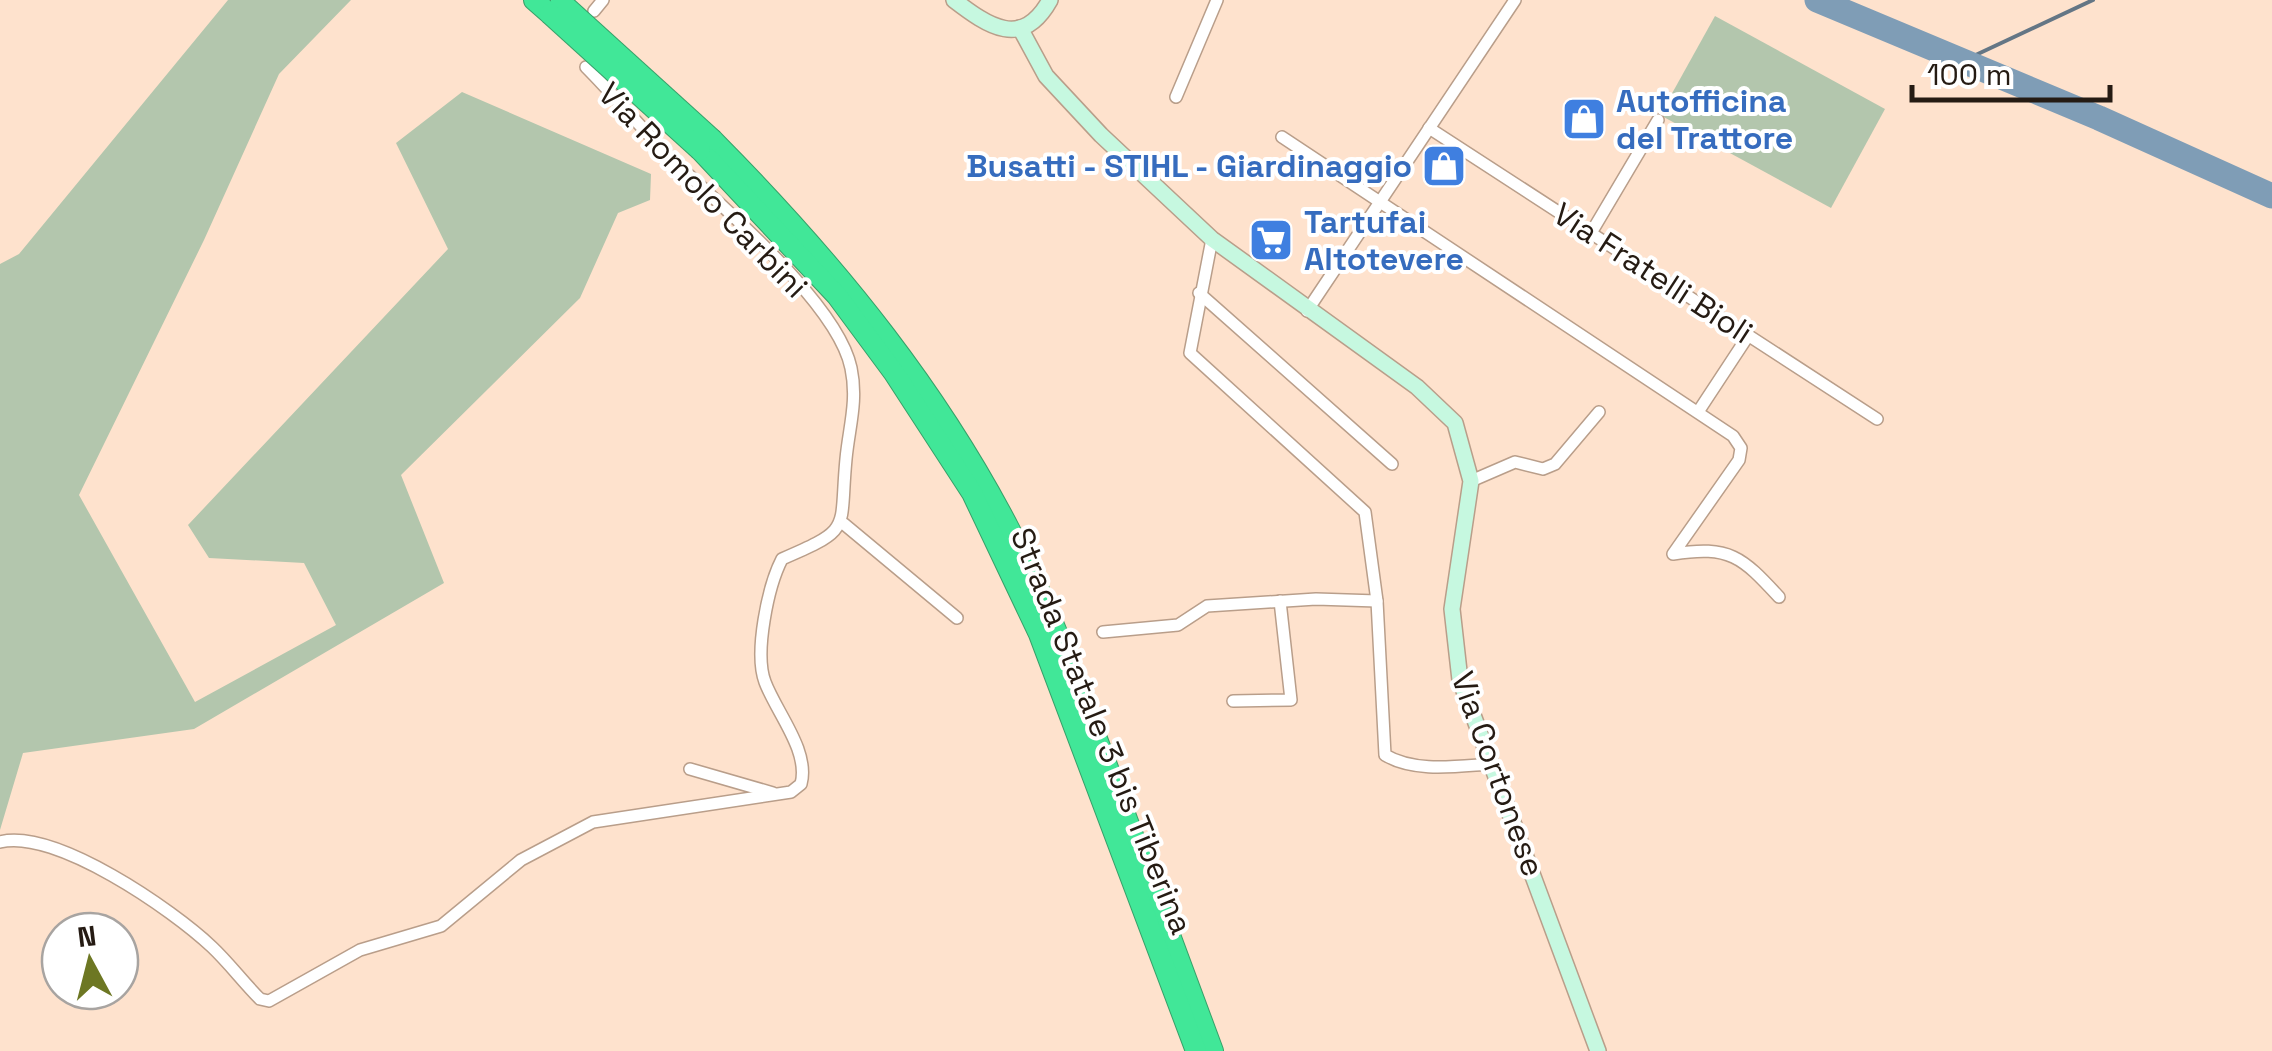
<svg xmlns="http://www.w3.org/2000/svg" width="2272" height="1051" viewBox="0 0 2272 1051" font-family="'Space Grotesk',sans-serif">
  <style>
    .green { fill: #b3c6ad }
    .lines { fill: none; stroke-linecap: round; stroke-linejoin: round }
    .stream { stroke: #647685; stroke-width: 4 }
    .river { stroke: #7f9db6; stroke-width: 25 }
    .street-casing { stroke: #b99e8a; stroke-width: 14 }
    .secondary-casing { stroke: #b99e8a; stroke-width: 18 }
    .highway-casing { stroke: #37a069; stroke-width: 22 }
    .street { stroke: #fff; stroke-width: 11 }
    .secondary { stroke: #c6f8e0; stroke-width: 15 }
    .highway { stroke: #41e798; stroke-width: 20 }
    .highway-bridge-casing { stroke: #37a069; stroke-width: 22; stroke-linecap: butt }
    .highway-bridge { stroke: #41e798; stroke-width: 20 }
    .labels { text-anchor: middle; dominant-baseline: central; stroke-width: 8; stroke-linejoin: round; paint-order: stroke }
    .shop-label { font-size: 32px; font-weight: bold; fill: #366cbe; stroke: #fff; text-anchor: start }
    .street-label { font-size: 32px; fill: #251b13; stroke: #fff }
  </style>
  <rect width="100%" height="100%" fill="#fee2cd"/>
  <g class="green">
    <path d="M 228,0 L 351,0 L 279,74 L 204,240 L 79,495 L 195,702 L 336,625 L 304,563 L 209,558 L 188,525 L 448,249 L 396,143 L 462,92 L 651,174 L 650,200 L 618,213 L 580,298 L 401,475 L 444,583 L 194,729 L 23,753 L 0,830 L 0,264 L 19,254 Z"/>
    <path d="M 1715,16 L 1885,109 L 1831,208 L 1660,115 Z"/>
  </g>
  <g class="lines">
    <path class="stream" d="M 1965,60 L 2093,0"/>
    <path class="river" d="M 1817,0 L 2099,118 L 2272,196"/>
    <defs>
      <g id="street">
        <path d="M 594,11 L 603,0"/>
        <path d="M 1176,97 L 1217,0"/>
        <path d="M 1429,128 L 1877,419"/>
        <path d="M 1282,137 L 1733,436 L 1741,448 L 1739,460 L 1673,554 C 1730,545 1742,557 1779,597"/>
        <path d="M 1591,233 L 1658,120"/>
        <path d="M 1212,239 L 1190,353 L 1365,512 L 1377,601 L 1385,755 C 1415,773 1458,766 1491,764"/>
        <path d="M 1199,293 L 1392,464"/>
        <path d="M 1307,311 L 1515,0"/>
        <path d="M 1698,412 L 1748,336"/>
        <path d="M 1471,481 L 1515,462 L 1543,469 L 1555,464 L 1599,412"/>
        <path d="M 844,524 L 957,618"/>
        <path d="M 1103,632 L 1178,625 L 1207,606 L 1316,599 L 1377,601"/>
        <path d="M 1233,701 L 1291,700 L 1280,601"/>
        <path d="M 690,769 L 773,793"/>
        <path d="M 0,842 C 55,828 173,910 212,947 C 229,963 243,982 260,999 L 269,1001 L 360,950 L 441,926 L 521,860 L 593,822 L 791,792 L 801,784 C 810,751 776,712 765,682 C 754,653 768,586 782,559 C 854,528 839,531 846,459 C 849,427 858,401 851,368 C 838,304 723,208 675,162 C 644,132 617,98 586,67"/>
      </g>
      <g id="secondary">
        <path d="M 954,0 C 988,26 1022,50 1050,0"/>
        <path d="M 1020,28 L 1046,76 L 1101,135 L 1212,239 L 1417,387 L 1455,423 L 1471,481 L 1452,609 L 1460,680 L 1598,1051"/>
      </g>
      <g id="highway">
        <path d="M 534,0 L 550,14"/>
        <path d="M 713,140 C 836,264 946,398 1023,556 C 1056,622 1079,692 1105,760 C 1141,857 1177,954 1213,1051"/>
        <path d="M 700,150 L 837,296 L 894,373 L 972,493 L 1039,634 L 1196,1051"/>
      </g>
    </defs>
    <use href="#street" class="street-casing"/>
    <use href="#secondary" class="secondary-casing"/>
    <use href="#highway" class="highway-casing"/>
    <use href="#street" class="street"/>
    <use href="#secondary" class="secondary"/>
    <use href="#highway" class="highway"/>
    <defs>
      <g id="highway-bridge">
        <path d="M 561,2 L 713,140"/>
        <path d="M 550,14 L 700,150"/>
      </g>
    </defs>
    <use href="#highway-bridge" class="highway-bridge-casing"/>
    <use href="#highway-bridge" class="highway-bridge"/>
  </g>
  <defs>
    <symbol id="shop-square" viewBox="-11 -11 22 22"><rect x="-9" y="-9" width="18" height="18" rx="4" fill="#3f7fe0" stroke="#fff"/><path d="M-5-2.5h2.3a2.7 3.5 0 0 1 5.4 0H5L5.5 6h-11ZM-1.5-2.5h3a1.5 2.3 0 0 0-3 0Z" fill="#fff"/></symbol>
    <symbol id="supermarket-square" viewBox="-11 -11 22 22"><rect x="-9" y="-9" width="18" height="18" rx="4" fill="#3f7fe0" stroke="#fff"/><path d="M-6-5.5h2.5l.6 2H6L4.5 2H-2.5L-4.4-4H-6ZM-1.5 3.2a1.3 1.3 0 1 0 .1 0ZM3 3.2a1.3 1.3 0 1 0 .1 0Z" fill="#fff"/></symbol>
  </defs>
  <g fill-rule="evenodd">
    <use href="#shop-square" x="1559" y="94" width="50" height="50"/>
    <use href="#shop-square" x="1419" y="141" width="50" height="50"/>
    <use href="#supermarket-square" x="1246" y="215" width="50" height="50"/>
  </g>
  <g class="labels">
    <g class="shop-label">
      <text x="1616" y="101">Autofficina<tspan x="1616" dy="37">del Trattore</tspan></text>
      <text x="1412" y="166" text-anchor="end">Busatti - STIHL - Giardinaggio</text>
      <text x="1304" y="222">Tartufai<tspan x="1304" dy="37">Altotevere</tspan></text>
    </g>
    <g class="street-label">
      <text transform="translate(703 190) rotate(46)">Via Romolo Carbini</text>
      <text transform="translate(1653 273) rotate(33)">Via Fratelli Bioli</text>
      <text transform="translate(1102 731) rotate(68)">Strada Statale 3 bis Tiberina</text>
      <text transform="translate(1498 774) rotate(70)">Via Cortonese</text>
    </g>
  </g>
  <g transform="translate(90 961) rotate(353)"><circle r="48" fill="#ffffff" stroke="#a8a4a1" stroke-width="2.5"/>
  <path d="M0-8L18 38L0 25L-18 38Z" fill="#6d7723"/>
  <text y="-15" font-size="28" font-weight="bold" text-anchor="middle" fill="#251b13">N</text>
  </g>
  <path d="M1912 85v15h198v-15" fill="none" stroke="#251b13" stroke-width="5"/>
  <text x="1927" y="85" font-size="30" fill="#251b13" stroke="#ffffff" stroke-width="8" paint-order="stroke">100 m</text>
</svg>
